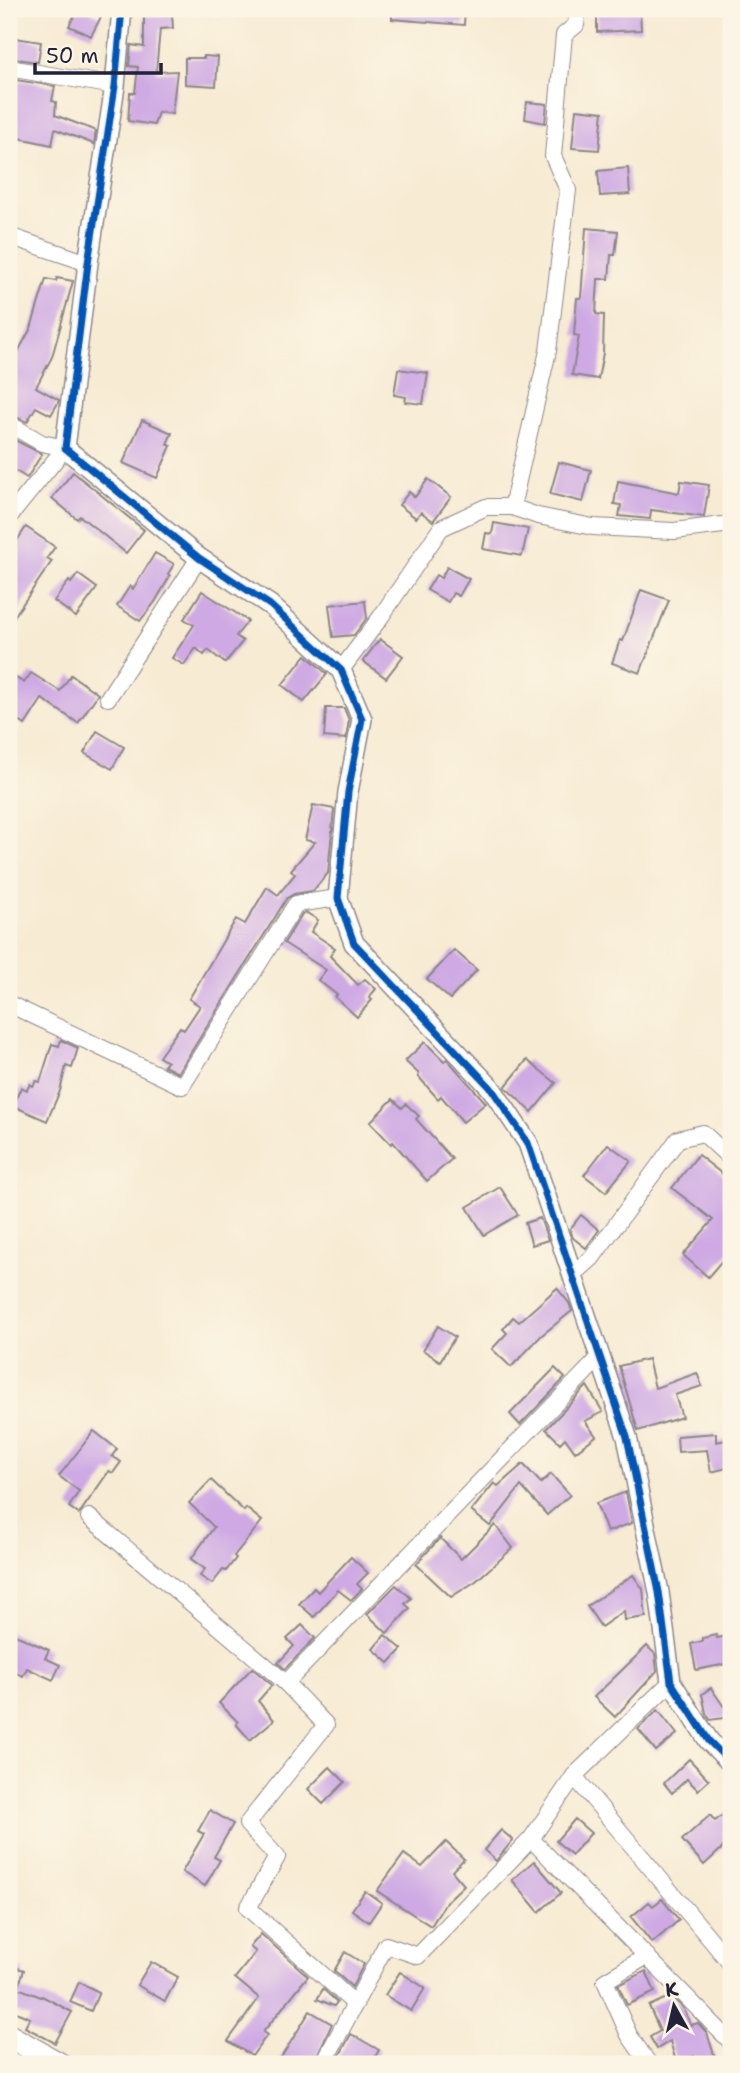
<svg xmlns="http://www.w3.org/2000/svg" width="740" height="2073" viewBox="0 0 740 2073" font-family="'Shantell Sans',sans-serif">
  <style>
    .building { fill: #cea9e4 }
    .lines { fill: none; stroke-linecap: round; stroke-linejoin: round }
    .minor-casing { stroke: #8c8687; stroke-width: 18 }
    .tertiary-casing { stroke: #8c8687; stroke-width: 22 }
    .secondary-casing { stroke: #8c8687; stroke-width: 25 }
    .minor { stroke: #fff; stroke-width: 16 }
    .tertiary { stroke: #fff; stroke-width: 19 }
    .secondary { stroke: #fff; stroke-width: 23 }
    .cycleway-casing { stroke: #fcf5e5; stroke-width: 11 }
    .cycleway { stroke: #0057b8; stroke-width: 7 }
  </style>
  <rect width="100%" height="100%" fill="#fcf5e5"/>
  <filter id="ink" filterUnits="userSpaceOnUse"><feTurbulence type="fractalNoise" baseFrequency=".0143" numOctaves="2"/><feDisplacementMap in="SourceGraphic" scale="14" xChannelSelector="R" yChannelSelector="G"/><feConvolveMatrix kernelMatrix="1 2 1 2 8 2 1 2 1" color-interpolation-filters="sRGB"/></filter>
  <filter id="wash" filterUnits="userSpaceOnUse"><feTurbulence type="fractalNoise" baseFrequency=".00686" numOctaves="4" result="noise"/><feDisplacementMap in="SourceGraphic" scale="28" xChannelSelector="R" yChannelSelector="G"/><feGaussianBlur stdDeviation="1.57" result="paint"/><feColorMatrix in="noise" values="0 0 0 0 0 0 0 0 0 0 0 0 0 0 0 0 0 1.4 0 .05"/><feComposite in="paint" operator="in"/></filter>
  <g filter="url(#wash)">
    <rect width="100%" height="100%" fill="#f7ebd3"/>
    <g id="blocks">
      <g class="building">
        <path d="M 78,9 L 92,9 L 91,12 L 101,17 L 91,36 L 69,26 Z"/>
        <path d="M 392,9 L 465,9 L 464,25 L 392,19 Z"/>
        <path d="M 640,9 L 641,30 L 597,32 L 597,10 Z"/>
        <path d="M 172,14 L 173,28 L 160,29 L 156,72 L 177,71 L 172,114 L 158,112 L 154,125 L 128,121 L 130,93 L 135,93 L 138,67 L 129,66 L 131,45 L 144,47 L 144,16 Z"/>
        <path d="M 9,37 L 41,42 L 38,62 L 9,58 Z"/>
        <path d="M 204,56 L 218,57 L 216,86 L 185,84 L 185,58 L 204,58 Z"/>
        <path d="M 9,79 L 55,86 L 52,101 L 56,102 L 55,115 L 96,131 L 94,144 L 55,129 L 52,145 L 9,136 Z"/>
        <path d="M 527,102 L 547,104 L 545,123 L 525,119 Z"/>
        <path d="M 576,109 L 603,112 L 599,150 L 572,148 Z"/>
        <path d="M 628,168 L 630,194 L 600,196 L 598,171 Z"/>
        <path d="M 586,228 L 618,231 L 615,255 L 611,255 L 609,279 L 598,279 L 596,314 L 604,315 L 603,353 L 598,379 L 572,375 L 579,336 L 574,335 L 577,298 L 581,298 Z"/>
        <path d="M 57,278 L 73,281 L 52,357 L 36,387 L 59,400 L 58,403 L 51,415 L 36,407 L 27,422 L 9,414 L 9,357 L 14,359 L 31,328 L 46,279 L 56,281 Z"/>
        <path d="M 398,369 L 428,373 L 423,404 L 405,402 L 406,397 L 394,395 Z"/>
        <path d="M 142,420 L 172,433 L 167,444 L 171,446 L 157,478 L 123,463 Z"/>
        <path d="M 15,440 L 42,454 L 27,478 L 9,467 L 9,450 Z"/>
        <path d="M 559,462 L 591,470 L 583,502 L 550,494 Z"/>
        <path d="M 73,472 L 144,530 L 126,553 L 80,516 L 77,519 L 52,498 Z"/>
        <path d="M 428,479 L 451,497 L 433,521 L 421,512 L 416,518 L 399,505 L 409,492 L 415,497 Z"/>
        <path d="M 618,481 L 679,493 L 681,481 L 709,485 L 704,517 L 651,510 L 650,519 L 619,516 L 621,505 L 614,504 Z"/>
        <path d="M 494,523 L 528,529 L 522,556 L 483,549 L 486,533 L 492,534 Z"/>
        <path d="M 26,527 L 55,547 L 47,558 L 52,561 L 9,624 L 9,553 Z"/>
        <path d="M 155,553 L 174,564 L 168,574 L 170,576 L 155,602 L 140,621 L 117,606 L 130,586 L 133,589 Z"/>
        <path d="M 447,567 L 469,579 L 459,596 L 453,593 L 448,602 L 427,590 L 436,575 L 441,578 Z"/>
        <path d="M 78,574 L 97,588 L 76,617 L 54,601 L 69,581 L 71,583 Z"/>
        <path d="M 641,590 L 669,600 L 640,673 L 612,663 L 620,640 L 623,641 Z"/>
        <path d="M 202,591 L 248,621 L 236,636 L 243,641 L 225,663 L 208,650 L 204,655 L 196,648 L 184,665 L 172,658 L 194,625 L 184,619 Z"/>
        <path d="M 365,601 L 367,618 L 354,635 L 333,637 L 329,605 Z"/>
        <path d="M 380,639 L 403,656 L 386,678 L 363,661 Z"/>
        <path d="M 306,655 L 327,674 L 304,702 L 282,685 Z"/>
        <path d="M 31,673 L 60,691 L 71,675 L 98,694 L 78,723 L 42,699 L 25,725 L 9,714 L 9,690 L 16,678 L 24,683 Z"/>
        <path d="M 326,708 L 344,708 L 349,720 L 346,739 L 324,737 Z"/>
        <path d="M 97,731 L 124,747 L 112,769 L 84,753 Z"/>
        <path d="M 313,805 L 334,809 L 328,873 L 313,891 L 294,894 L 287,898 L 178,1073 L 164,1066 L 167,1062 L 159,1057 L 180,1027 L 184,1030 L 200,1006 L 189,999 L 236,919 L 245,924 L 267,887 L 278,895 L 295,874 L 291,870 L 315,842 L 305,840 Z"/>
        <path d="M 307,913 L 318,920 L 311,932 L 335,948 L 330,956 L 358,985 L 365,979 L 376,989 L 369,997 L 372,1000 L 357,1017 L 335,997 L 337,995 L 318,980 L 326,970 L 284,943 L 302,914 Z"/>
        <path d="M 454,950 L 477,970 L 450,999 L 427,979 Z"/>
        <path d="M 61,1040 L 78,1048 L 72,1068 L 66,1066 L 60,1091 L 47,1121 L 13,1106 L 21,1087 L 27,1090 L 30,1084 L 33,1086 L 36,1081 L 40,1082 L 52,1044 L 59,1046 Z"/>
        <path d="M 425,1042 L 444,1061 L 447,1059 L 486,1103 L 463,1122 L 441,1096 L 438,1099 L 418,1076 L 419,1074 L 405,1061 Z"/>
        <path d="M 527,1060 L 556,1083 L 532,1112 L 505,1087 Z"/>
        <path d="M 393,1099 L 402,1108 L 406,1104 L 419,1116 L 416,1119 L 452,1159 L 427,1181 L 393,1142 L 391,1144 L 370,1122 Z"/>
        <path d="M 608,1144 L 631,1161 L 606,1192 L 584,1175 Z"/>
        <path d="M 698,1155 L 731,1181 L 731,1250 L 708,1277 L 683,1255 L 713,1220 L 672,1188 Z"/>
        <path d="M 500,1187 L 518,1215 L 484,1235 L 467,1207 Z"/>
        <path d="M 581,1215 L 599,1230 L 586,1248 L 573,1238 L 570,1229 Z"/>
        <path d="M 540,1218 L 548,1240 L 532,1245 L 525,1223 Z"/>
        <path d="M 557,1288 L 569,1303 L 572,1311 L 542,1335 L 511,1367 L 492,1349 L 507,1333 L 503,1329 L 513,1317 L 519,1322 Z"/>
        <path d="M 438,1326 L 455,1337 L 440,1361 L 423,1350 Z"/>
        <path d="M 648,1359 L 655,1388 L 697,1373 L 702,1386 L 675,1395 L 682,1417 L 638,1431 L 619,1366 Z"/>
        <path d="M 555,1368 L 565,1378 L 520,1425 L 510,1414 Z"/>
        <path d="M 587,1386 L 603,1412 L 585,1421 L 596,1436 L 575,1452 L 565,1438 L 560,1443 L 546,1429 Z"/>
        <path d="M 94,1431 L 117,1449 L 112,1456 L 121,1462 L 113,1473 L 109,1471 L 79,1514 L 69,1507 L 79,1491 L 59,1476 Z"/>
        <path d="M 716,1433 L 716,1442 L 731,1439 L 731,1467 L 711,1472 L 707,1450 L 678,1452 L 677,1436 Z"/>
        <path d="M 523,1464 L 541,1483 L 551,1474 L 570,1495 L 547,1515 L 521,1486 L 490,1526 L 471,1511 L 494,1483 L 498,1486 Z"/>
        <path d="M 211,1480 L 244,1511 L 246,1508 L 262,1521 L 234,1556 L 236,1558 L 226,1571 L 223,1570 L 212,1584 L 200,1576 L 205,1569 L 191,1559 L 214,1527 L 189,1503 Z"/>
        <path d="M 626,1492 L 632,1523 L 607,1532 L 596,1503 Z"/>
        <path d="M 495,1525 L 513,1548 L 476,1581 L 451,1597 L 416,1564 L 440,1538 L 461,1559 Z"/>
        <path d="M 351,1557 L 368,1573 L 357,1584 L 362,1589 L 351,1600 L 338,1590 L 314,1617 L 299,1604 L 314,1588 L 318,1592 Z"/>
        <path d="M 633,1575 L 643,1589 L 646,1617 L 625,1620 L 624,1611 L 601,1627 L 587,1606 Z"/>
        <path d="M 396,1585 L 411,1598 L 405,1604 L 410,1608 L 387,1633 L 367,1614 Z"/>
        <path d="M 302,1625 L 315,1638 L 285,1669 L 278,1663 L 294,1646 L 287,1639 Z"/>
        <path d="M 9,1632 L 49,1650 L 45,1658 L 60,1665 L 53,1680 L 27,1668 L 23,1676 L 9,1670 Z"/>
        <path d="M 385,1635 L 402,1649 L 389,1663 L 373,1649 Z"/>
        <path d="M 716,1635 L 717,1638 L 727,1636 L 731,1663 L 696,1670 L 691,1644 L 703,1641 L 703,1638 Z"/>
        <path d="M 647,1646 L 655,1654 L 657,1671 L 615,1717 L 594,1697 Z"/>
        <path d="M 252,1668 L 272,1685 L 258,1701 L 274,1720 L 250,1740 L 236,1724 L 238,1722 L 219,1703 Z"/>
        <path d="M 711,1688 L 731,1717 L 710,1720 L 706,1713 L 702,1694 Z"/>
        <path d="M 658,1710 L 677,1734 L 656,1751 L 638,1729 Z"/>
        <path d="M 689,1759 L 709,1780 L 698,1790 L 687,1779 L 672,1793 L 664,1783 Z"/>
        <path d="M 330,1767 L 345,1782 L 323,1804 L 308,1789 Z"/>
        <path d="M 731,1809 L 731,1840 L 704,1865 L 682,1840 L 710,1815 L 715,1821 Z"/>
        <path d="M 210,1810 L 233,1824 L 214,1857 L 220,1860 L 205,1886 L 182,1872 L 204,1834 L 198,1831 Z"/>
        <path d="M 575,1819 L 591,1833 L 572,1855 L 556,1841 Z"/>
        <path d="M 501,1830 L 513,1840 L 496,1861 L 484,1850 Z"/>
        <path d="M 446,1842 L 464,1859 L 452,1871 L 464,1885 L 447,1901 L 431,1926 L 377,1891 L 404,1854 L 422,1867 Z"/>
        <path d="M 534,1861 L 561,1893 L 539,1912 L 512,1880 Z"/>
        <path d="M 365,1891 L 382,1903 L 369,1922 L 352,1910 Z"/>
        <path d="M 662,1899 L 679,1920 L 652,1943 L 631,1917 L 649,1902 L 653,1906 Z"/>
        <path d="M 261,1934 L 308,1976 L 263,2032 L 267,2035 L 252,2056 L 228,2041 L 259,1998 L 235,1978 L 256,1952 L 250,1947 Z"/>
        <path d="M 345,1952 L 364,1964 L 352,1987 L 334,1971 Z"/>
        <path d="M 151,1962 L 178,1977 L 165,2001 L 137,1985 Z"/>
        <path d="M 9,1965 L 24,1970 L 18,1988 L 41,1997 L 42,1996 L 72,2012 L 55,2043 L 25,2027 L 30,2018 L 9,2009 Z"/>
        <path d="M 646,1971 L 655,1992 L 627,2005 L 618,1985 Z"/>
        <path d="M 400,1972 L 425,1988 L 411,2011 L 385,1995 Z"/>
        <path d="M 79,1982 L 99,1992 L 91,2011 L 70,2002 Z"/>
        <path d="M 323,1989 L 337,2002 L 334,2006 L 317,1999 Z"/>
        <path d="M 671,1996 L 684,2009 L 691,2025 L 698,2023 L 707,2033 L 717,2064 L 697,2064 L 694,2056 L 676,2062 L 670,2041 L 657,2049 L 650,2037 L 660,2031 L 649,2006 Z"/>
        <path d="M 310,2011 L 332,2024 L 313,2064 L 277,2064 Z"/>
        <path d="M 351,2034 L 379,2050 L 371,2064 L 340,2064 L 336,2062 Z"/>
      </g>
    </g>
  </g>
  <g filter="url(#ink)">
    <use href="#blocks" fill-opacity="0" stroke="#8c8687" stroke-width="2"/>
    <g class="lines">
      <defs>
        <g id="minor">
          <path d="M 9,68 L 115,86"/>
          <path d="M 9,236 L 88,263"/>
          <path d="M 9,424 L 42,443 L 65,448 L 9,517"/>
          <path d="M 512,507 L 548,351 L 568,190 L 553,156 L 564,35 L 576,25 L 578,9"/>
          <path d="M 341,670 L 380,618 L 441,528 L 486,507 L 512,507 L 538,516 L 593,527 L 674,531 L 731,524"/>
          <path d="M 108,698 L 199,558"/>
          <path d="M 9,1004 L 182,1086 L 296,904 L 338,898"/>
          <path d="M 573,1275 L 592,1258 L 678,1139 L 703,1133 L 731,1159"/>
          <path d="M 89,1517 L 286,1683"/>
          <path d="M 574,1776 L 731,1964"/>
          <path d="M 531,1839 L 731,2042"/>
          <path d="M 647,1956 L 605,1981 L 629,2035 L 649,2064"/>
          <path d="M 355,2004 L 248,1908 L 277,1857 L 247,1824 L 326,1725 L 286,1683 L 601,1356"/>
          <path d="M 323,2064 L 386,1945 L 418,1956 L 531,1839 L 574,1776 L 671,1682"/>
        </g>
        <path id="tertiary" d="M 122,9 L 115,86 L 88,263 L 65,448 L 199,558 L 270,605 L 341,670 L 362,719 L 348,792 L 338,898 L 354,943 L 491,1088 L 528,1143 L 627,1437 L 659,1592 L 671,1682 L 709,1741 L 731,1763"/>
        <path id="secondary" d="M 9,2036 L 59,2064"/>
      </defs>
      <use href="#minor" class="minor-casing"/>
      <use href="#tertiary" class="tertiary-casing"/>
      <use href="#secondary" class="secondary-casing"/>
      <use href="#minor" class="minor"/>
      <use href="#tertiary" class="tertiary"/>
      <use href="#secondary" class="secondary"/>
      <defs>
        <path id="cycleway" d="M 122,9 L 115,86 L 88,263 L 65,448 L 199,558 L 270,605 L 341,670 L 362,719 L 348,792 L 338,898 L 354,943 L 491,1088 L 528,1143 L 627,1437 L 659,1592 L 671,1682 L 709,1741 L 731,1763"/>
      </defs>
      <use href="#cycleway" class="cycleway-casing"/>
      <use href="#cycleway" class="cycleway"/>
    </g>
  </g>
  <rect width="740" height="2073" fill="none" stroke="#fcf5e5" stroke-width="35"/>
  <g transform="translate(674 2006) rotate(352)" stroke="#fcf5e5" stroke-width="5" paint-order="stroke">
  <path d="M0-5L12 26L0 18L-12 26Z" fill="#22223b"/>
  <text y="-10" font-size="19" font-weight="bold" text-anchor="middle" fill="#22223b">K</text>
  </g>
  <path d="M35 63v10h126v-10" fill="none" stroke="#22223b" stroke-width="3.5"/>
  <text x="46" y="63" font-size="21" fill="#22223b" stroke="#fcf5e5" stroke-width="5" paint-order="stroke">50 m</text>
</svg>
